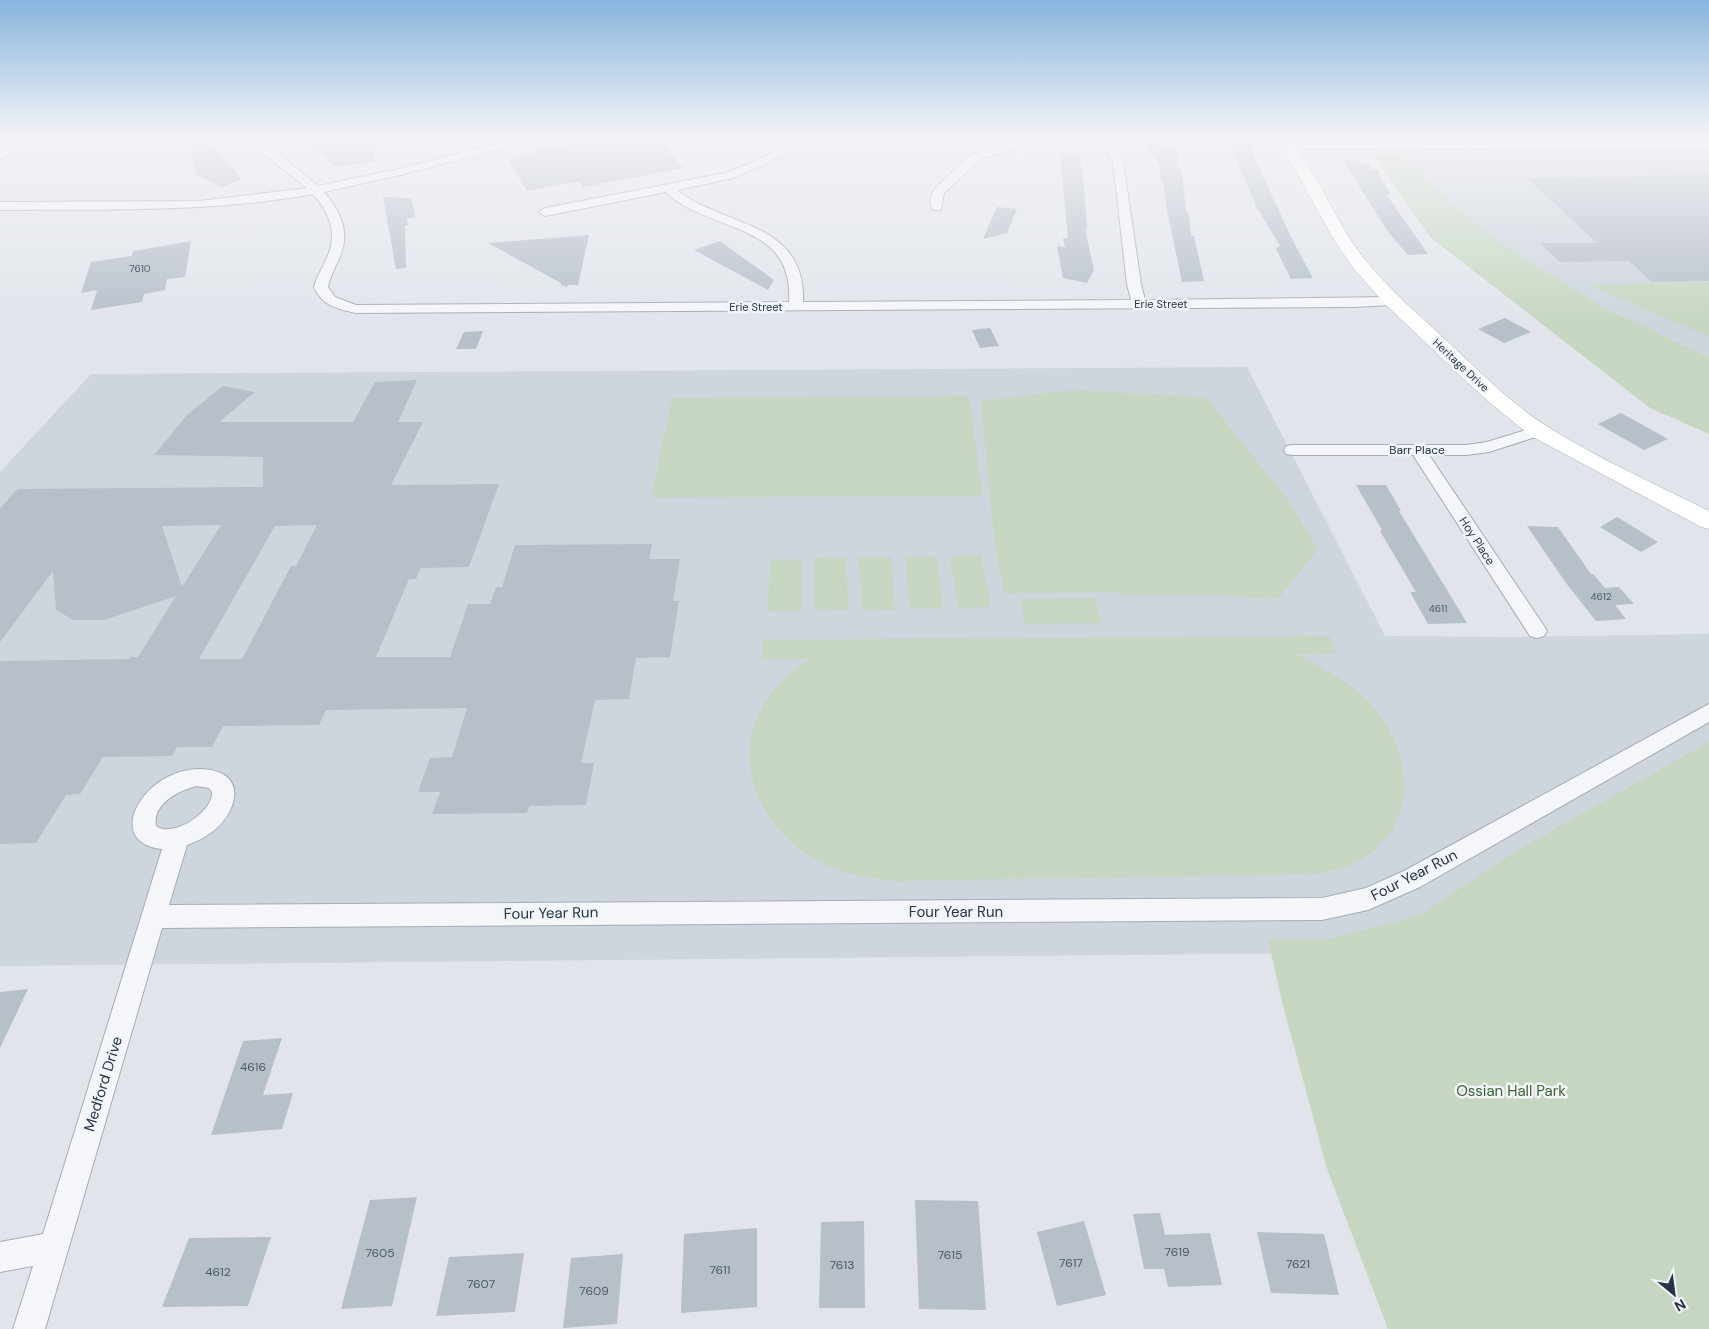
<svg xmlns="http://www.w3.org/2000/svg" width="1709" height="1329" viewBox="0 0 1709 1329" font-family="'DM Sans',sans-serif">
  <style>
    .built { fill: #ced5dd }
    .green { fill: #c7d6c1 }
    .building { fill: #b7bfc9; fill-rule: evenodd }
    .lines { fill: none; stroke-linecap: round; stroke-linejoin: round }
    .street-casing { stroke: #a5acb6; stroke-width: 2 }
    .secondary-casing { stroke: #a5acb6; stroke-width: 1 }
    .street { fill: #f4f6f9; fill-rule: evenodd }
    .secondary { fill: #fff; fill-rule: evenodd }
    .labels { text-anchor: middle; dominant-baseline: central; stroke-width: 5; stroke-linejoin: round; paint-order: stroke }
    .number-label { font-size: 10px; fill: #4b5766 }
    .far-street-label { font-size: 11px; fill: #273445; stroke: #f1f4f8 }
    .street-label { font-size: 12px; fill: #273445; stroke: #f1f4f8 }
    .near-number-label { font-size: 12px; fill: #4b5766 }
    .near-street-label { font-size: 15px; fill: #273445; stroke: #f1f4f8 }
    .near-park-label { font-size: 15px; fill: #3f6233; stroke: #f1f4f8 }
  </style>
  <rect width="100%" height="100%" fill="#e1e5eb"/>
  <g class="built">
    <path d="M 1709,151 L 1709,357 L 1604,308 L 1495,239 L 1424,178 L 1398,153 Z"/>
    <path d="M 1247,367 L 1385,636 L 1513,637 L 1709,634 L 1709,812 L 1539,951 L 0,966 L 0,472 L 91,374 Z"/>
  </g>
  <g class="green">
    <path d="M 1372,153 L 1398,153 L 1424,178 L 1495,239 L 1604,308 L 1709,357 L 1709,434 L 1650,408 L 1430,237 Z"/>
    <path d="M 1709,283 L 1709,336 L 1585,284 Z"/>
    <path d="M 1073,390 L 1206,398 L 1288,500 L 1318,549 L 1278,599 L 1217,595 L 1121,595 L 1119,592 L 1004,593 L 994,536 L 981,401 Z"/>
    <path d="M 969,396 L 983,496 L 651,497 L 672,398 Z"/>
    <path d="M 981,555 L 991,607 L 958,608 L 950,556 Z"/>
    <path d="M 936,556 L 943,608 L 910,609 L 905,557 Z"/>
    <path d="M 846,557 L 848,609 L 815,610 L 815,558 Z"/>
    <path d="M 891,557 L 895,609 L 862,610 L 859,558 Z"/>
    <path d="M 801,559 L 801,611 L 768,612 L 770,560 Z"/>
    <path d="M 1095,598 L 1101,623 L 1025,624 L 1021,599 Z"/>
    <path d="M 1329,636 L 1337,653 L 1295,654 C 1325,669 1355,684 1376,710 C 1419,764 1416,840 1344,867 C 1331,872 1317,873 1303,874 L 893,881 C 867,878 842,873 819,861 C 750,825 723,739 783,680 C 791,672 801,666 810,659 L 762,659 L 762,640 Z"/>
    <path d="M 1709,742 L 1709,1329 L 1388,1329 L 1327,1169 L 1282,1002 L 1268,939 L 1324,940 L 1420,915 L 1518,850 Z"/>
  </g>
  <g class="building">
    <path d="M 188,137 L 205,137 L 209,151 L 216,149 L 242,179 L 222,187 L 197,175 Z"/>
    <path d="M 298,137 L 377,137 L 374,162 L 336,166 Z"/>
    <path d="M 595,137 L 657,137 L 683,168 L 583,187 L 579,181 L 527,191 L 508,160 L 517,157 L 516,156 Z"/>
    <path d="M 1141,137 L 1156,137 L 1177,154 L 1179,167 L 1182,171 L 1186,212 L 1189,213 L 1191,236 L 1194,236 L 1204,281 L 1182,282 L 1166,205 L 1163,180 L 1160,180 L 1160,166 Z"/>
    <path d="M 1230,137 L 1237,137 L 1241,142 L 1246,139 L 1291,237 L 1313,278 L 1291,279 L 1276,249 L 1280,246 L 1256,206 L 1227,138 Z"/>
    <path d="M 1060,153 L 1079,154 L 1084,184 L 1087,229 L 1085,229 L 1094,270 L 1087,283 L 1063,278 L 1057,246 L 1065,247 L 1063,238 L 1068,238 Z"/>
    <path d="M 1343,160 L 1370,164 L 1370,169 L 1379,170 L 1380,177 L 1391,194 L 1386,194 L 1428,254 L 1408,255 L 1388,232 Z"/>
    <path d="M 1709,175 L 1709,281 L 1652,282 L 1629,261 L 1560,262 L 1540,243 L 1597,243 L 1527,178 Z"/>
    <path d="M 383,197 L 411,198 L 415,217 L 407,219 L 408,225 L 405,226 L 406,268 L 396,269 Z"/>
    <path d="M 997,207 L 1017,209 L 1007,233 L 983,239 Z"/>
    <path d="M 589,235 L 578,285 L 568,285 L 567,287 L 561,285 L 561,283 L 488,243 Z"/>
    <path d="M 191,241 L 185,277 L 167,279 L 165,290 L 144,294 L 142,302 L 91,310 L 97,290 L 81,293 L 91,262 L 132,256 L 133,251 Z"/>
    <path d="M 720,241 L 774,280 L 768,290 L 694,250 Z"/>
    <path d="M 1505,318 L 1531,332 L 1504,343 L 1478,329 Z"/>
    <path d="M 990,328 L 999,346 L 980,348 L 972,330 Z"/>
    <path d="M 483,331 L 476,349 L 456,349 L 464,332 Z"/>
    <path d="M 417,380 L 398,422 L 423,422 L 391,485 L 499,484 L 469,567 L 420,568 L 416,579 L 409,579 L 376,657 L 450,657 L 468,604 L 490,604 L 496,587 L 502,587 L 515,545 L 652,544 L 649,559 L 680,559 L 673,601 L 679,601 L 670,657 L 636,658 L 629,699 L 595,700 L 581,763 L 594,763 L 586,805 L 529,806 L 527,813 L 432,814 L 440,792 L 418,792 L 430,758 L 452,757 L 467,708 L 326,710 L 319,725 L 223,726 L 212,747 L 177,747 L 172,756 L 103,757 L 80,794 L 66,795 L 36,843 L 0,844 L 0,661 L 129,659 L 131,657 L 138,657 L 176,596 L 104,620 L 73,620 L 56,610 L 53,571 L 0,642 L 0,509 L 15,491 L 20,489 L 263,487 L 263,457 L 154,455 L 188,414 L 223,386 L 255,392 L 219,422 L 353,422 L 375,382 ZM 221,525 L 182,587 L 162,526 ZM 317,525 L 296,566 L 291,566 L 242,659 L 199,659 L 275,526 Z"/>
    <path d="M 1621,413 L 1668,439 L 1644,450 L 1598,424 Z"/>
    <path d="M 1356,485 L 1386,485 L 1401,511 L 1399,511 L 1467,623 L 1428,624 L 1410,592 L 1416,592 L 1380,531 L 1382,530 Z"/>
    <path d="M 1617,517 L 1658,542 L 1641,552 L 1600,527 Z"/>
    <path d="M 1527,526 L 1558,527 L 1591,574 L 1593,574 L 1605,588 L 1619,587 L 1634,604 L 1615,605 L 1626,619 L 1596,621 L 1566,583 Z"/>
    <path d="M 28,989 L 0,1048 L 0,992 Z"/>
    <path d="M 282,1038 L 263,1095 L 293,1093 L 282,1129 L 211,1135 L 243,1041 Z"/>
    <path d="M 417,1197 L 392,1306 L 341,1309 L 370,1200 Z"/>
    <path d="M 915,1200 L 978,1201 L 986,1310 L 919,1309 Z"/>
    <path d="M 1160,1213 L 1165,1235 L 1210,1233 L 1222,1285 L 1168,1287 L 1164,1269 L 1144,1269 L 1133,1214 Z"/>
    <path d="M 864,1221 L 865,1308 L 819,1308 L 821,1222 Z"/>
    <path d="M 1084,1221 L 1106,1295 L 1057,1306 L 1037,1232 Z"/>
    <path d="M 757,1228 L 757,1307 L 681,1313 L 684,1234 Z"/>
    <path d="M 1257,1232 L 1324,1234 L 1339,1295 L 1271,1293 Z"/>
    <path d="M 271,1237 L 248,1306 L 162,1307 L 189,1238 Z"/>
    <path d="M 524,1253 L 515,1312 L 436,1316 L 449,1257 Z"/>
    <path d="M 623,1254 L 617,1324 L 563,1328 L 571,1258 Z"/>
  </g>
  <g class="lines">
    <defs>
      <g id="street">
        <path d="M 20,137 L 32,137 L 0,159 L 0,151 Z"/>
        <path d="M 247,137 L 258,137 L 318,186 L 399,169 L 522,137 L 539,137 L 538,139 L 400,175 L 324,192 C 339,209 350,231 341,254 C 337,265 330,275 328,287 L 335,297 L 356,305 L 789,302 C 794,220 709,234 666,192 L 545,216 L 539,212 L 545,208 L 726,173 L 758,160 L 798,137 L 810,137 L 766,164 L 733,178 L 677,190 C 724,228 806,220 803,302 L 1131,300 L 1127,284 L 1113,162 L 1103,146 L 1095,139 L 1017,148 L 981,159 L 944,193 L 941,210 L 933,210 C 926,198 934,189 943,181 C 952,172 961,162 972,155 C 1008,134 1065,137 1105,137 L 1111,142 L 1123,162 L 1141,284 L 1145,300 L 1393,297 L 1400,301 L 1393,305 L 1354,307 L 356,313 C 338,309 322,306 314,287 C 317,275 324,266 328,255 C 338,232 328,211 313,194 C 209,213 105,209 0,210 L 0,202 L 199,201 L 307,188 L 256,148 Z"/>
        <path d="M 1709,142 L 1709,148 L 1288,149 L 1283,146 L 1288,143 Z"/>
        <path d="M 1539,426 L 1545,428 L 1547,431 L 1545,434 L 1489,452 L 1466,455 L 1429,455 L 1544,626 L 1547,631 L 1544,636 L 1537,638 L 1530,636 L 1413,455 L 1292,455 L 1286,454 L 1284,450 L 1286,446 L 1292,445 L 1466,445 L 1487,442 Z"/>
        <path d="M 1709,704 L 1709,722 L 1420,887 L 1368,910 L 1322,920 L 162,928 L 45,1329 L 13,1329 L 33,1266 L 0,1272 L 0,1242 L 43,1234 L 162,849 C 98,842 149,759 211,770 C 246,777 236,810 217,828 C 208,836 198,841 187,845 L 169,905 L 1322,898 L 1366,888 L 1404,871 ZM 197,786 L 209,788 L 212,792 C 214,811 173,839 156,826 C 152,804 179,790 197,786 Z"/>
      </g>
      <path id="secondary" d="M 1272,137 L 1287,137 C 1320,174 1335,223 1366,261 C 1390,290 1419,315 1447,341 C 1479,371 1510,403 1548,427 C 1599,459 1655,484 1709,511 L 1709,529 L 1701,527 L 1531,436 L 1495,407 L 1467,382 L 1386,305 L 1354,269 L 1334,240 L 1288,157 Z"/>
    </defs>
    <use href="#street" class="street-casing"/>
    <use href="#secondary" class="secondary-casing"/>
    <use href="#street" class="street"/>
    <use href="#secondary" class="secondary"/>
  </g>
  <linearGradient id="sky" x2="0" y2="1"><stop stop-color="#88b5de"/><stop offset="0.42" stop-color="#f2f3f6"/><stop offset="1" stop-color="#f2f3f6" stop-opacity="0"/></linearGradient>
  <rect width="1709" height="323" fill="url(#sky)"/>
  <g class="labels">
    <g class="number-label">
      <text x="140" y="268">7610</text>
      <text x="1601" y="596">4612</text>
      <text x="1438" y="608">4611</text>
    </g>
    <g class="far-street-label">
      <text x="1161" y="304">Erie Street</text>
      <text x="756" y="307">Erie Street</text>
      <text transform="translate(1461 365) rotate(43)">Heritage Drive</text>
    </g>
    <g class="street-label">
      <text x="1417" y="450">Barr Place</text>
      <text transform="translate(1477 541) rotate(57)">Hoy Place</text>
    </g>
    <g class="near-number-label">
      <text x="253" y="1067">4616</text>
      <text x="1177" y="1252">7619</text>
      <text x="380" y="1253">7605</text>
      <text x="950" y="1255">7615</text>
      <text x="1071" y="1263">7617</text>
      <text x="1298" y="1264">7621</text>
      <text x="842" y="1265">7613</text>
      <text x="720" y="1270">7611</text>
      <text x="218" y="1272">4612</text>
      <text x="481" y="1284">7607</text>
      <text x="594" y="1291">7609</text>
    </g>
    <g class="near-street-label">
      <text transform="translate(1414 875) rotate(-27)">Four Year Run</text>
      <text x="956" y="912">Four Year Run</text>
      <text transform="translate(551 913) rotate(-1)">Four Year Run</text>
      <text transform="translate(103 1084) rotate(-73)">Medford Drive</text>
    </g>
    <g class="near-park-label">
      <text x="1511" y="1091">Ossian Hall Park</text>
    </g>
  </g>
  <g transform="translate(1674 1294) rotate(151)" stroke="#f1f4f8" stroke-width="4" paint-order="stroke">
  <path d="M0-4L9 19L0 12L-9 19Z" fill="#273445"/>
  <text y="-8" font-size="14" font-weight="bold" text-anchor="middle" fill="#273445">N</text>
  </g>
</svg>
